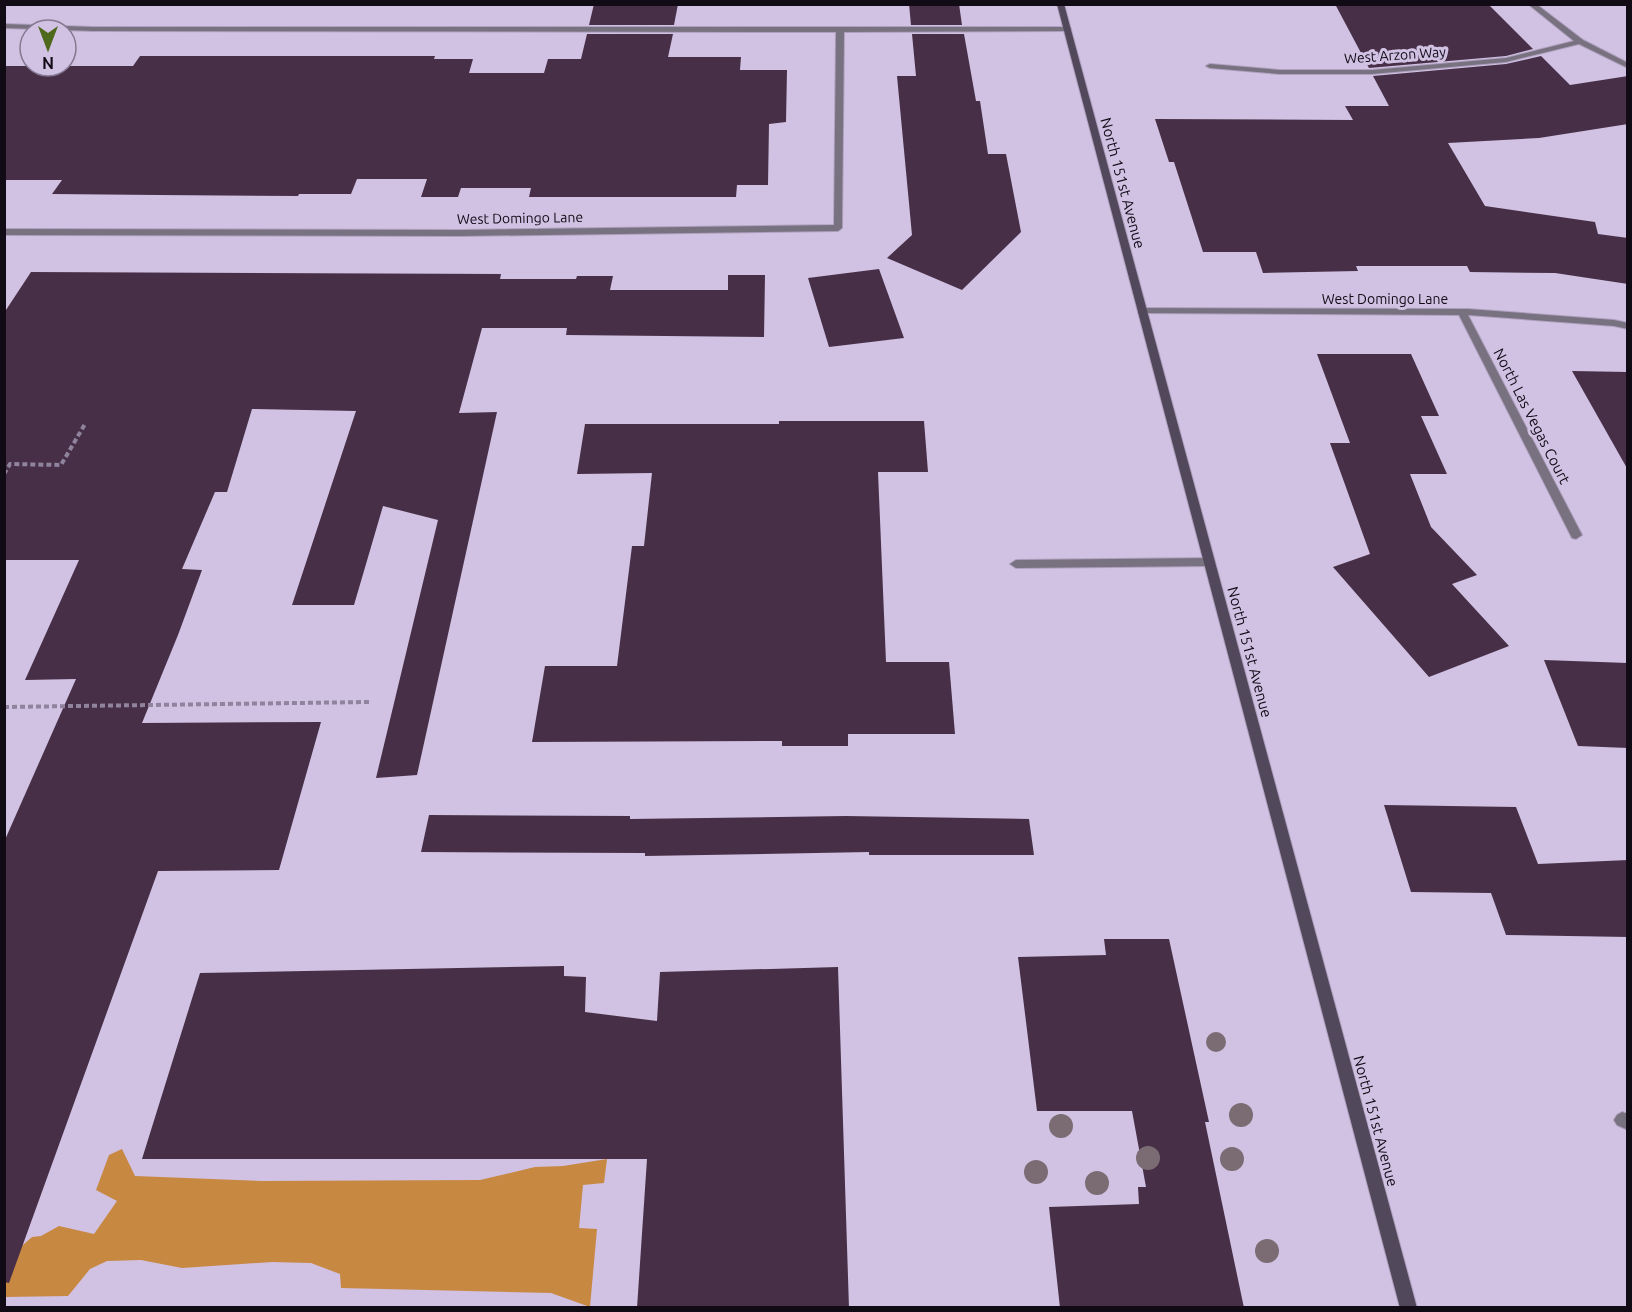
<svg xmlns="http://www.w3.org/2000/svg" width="1632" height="1312" viewBox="0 0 1632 1312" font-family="Ubuntu,sans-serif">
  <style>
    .green { fill: #c78842 }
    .building { fill: #473047 }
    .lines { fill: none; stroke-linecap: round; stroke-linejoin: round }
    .lane-casing { stroke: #aea0be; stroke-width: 2 }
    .street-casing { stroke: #aea0be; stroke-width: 2 }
    .secondary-casing { stroke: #aea0be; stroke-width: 2 }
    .path { stroke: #90839d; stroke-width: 4; stroke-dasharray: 5 3; stroke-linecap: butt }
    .lane { fill: #78717f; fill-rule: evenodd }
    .street { fill: #78717f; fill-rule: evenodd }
    .secondary { fill: #52485c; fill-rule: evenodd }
    .tree { fill: #7b6c73 }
    .labels { text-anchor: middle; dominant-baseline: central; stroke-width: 6; stroke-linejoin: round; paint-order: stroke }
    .far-street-label { font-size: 14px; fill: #110b16; stroke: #d1c1e3 }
    .street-label { font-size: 15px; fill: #110b16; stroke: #d1c1e3 }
  </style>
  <rect width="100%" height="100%" fill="#d1c1e3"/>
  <path class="green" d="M 122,1149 L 135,1176 L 261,1181 L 480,1180 L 535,1167 L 563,1166 L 607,1159 L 604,1183 L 583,1185 L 579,1228 L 597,1229 L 590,1307 L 551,1293 L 341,1288 L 340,1274 L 311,1263 L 272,1262 L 182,1268 L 141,1260 L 107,1261 L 90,1269 L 68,1296 L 5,1297 L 4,1252 L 16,1251 L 32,1237 L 41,1236 L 59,1226 L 94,1234 L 117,1201 L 96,1190 L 109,1155 Z"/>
  <g class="building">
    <path d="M 594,4 L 678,4 L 674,25 L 589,25 Z"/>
    <path d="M 909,4 L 959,4 L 962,25 L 911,25 Z"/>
    <path d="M 1335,4 L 1488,4 L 1533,49 L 1506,56 L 1369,68 Z"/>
    <path d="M 587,34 L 673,34 L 668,57 L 741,57 L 740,70 L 787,70 L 786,122 L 769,124 L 768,185 L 737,185 L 736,197 L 529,197 L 531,188 L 461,188 L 458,197 L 421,197 L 427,179 L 357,179 L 351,194 L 299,194 L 298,196 L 158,195 L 52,194 L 62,180 L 4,180 L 4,66 L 133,66 L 140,56 L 435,56 L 434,59 L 473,59 L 469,73 L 544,73 L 548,59 L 581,59 Z"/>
    <path d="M 912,34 L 964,34 L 976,101 L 980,101 L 988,154 L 1006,154 L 1021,232 L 962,290 L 887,258 L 912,235 L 897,76 L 916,76 Z"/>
    <path d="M 1541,56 L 1570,85 L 1628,76 L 1628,124 L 1539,138 L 1448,143 L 1485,206 L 1595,222 L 1598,234 L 1628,238 L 1628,284 L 1555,273 L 1470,272 L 1467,266 L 1356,266 L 1358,271 L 1263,273 L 1256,252 L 1203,252 L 1174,162 L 1169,162 L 1155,119 L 1353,120 L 1345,106 L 1389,106 L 1373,76 L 1506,64 Z"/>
    <path d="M 879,269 L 904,338 L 829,347 L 808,278 Z"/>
    <path d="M 31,272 L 501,274 L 500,279 L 576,279 L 577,276 L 613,276 L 610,290 L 728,290 L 728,275 L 765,275 L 764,337 L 566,335 L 567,328 L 482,328 L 459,413 L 497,412 L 417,775 L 376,778 L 438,520 L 383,506 L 354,605 L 292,605 L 356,411 L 252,409 L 227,492 L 215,492 L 182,569 L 202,570 L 178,635 L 142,723 L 321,722 L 279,870 L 158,871 L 9,1283 L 4,1282 L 4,842 L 76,679 L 25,680 L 79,560 L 4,560 L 4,313 Z"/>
    <path d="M 1317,354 L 1411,354 L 1439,416 L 1421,416 L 1447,474 L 1410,474 L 1431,527 L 1477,575 L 1452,584 L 1509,646 L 1429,677 L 1333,567 L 1370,554 L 1330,443 L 1350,443 Z"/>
    <path d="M 1572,371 L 1628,372 L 1628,470 Z"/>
    <path d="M 779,421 L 924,421 L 928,472 L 878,472 L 886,662 L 949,662 L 955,734 L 848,734 L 848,746 L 782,746 L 782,741 L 532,742 L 545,666 L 617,666 L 632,546 L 644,546 L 652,473 L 577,474 L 585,424 L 779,424 Z"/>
    <path d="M 1544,660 L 1628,663 L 1628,748 L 1578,746 Z"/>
    <path d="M 1384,805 L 1516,807 L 1538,864 L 1628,860 L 1628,937 L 1506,935 L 1491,893 L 1411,892 Z"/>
    <path d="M 429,815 L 630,816 L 630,819 L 846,816 L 1029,819 L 1034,855 L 869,855 L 869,852 L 645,856 L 645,853 L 421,852 Z"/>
    <path d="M 1104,939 L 1169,939 L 1209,1122 L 1205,1122 L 1244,1308 L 1060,1308 L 1049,1207 L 1139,1204 L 1138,1187 L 1146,1187 L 1132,1111 L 1037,1111 L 1018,957 L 1106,955 Z"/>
    <path d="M 564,966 L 564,976 L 586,977 L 585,1012 L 657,1021 L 660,972 L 838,967 L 849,1308 L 637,1308 L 647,1159 L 142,1159 L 200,973 Z"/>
  </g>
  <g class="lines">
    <defs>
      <path id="lane" d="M 1209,558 L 1215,562 L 1209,566 L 1016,568 L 1010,564 L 1016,560 Z"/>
      <g id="street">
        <path d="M 1528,4 L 1536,4 L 1583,40 L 1628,63 L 1628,68 L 1579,44 L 1506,62 L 1372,74 L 1280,74 L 1210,68 L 1206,66 L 1210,64 L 1280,70 L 1372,70 L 1506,58 L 1574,41 Z"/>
        <path d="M 4,24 L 93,27 L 1067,27 L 1071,29 L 1067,31 L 844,32 L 842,228 L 838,231 L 461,236 L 4,235 L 4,229 L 461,230 L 834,225 L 836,32 L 93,31 L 4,28 Z"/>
        <path d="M 1141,308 L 1468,309 L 1614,320 L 1628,323 L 1628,329 L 1614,326 L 1468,315 L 1582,535 L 1576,539 L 1572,538 L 1459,315 L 1138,313 L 1138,309 Z"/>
        <path d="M 1622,1112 L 1628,1114 L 1628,1130 L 1617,1125 L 1614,1120 L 1617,1115 Z"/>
      </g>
      <path id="secondary" d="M 1057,4 L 1064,4 L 1417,1308 L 1400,1308 Z"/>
    </defs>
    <use href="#lane" class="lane-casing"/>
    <use href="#street" class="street-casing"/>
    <use href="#secondary" class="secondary-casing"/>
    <g class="path">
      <path d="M 4,474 L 10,464 L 61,465 L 85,424"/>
      <path d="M 4,707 L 369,702"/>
    </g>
    <use href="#lane" class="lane"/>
    <use href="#street" class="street"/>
    <use href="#secondary" class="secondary"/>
  </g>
  <g class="tree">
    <circle cx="1216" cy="1042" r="10"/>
    <circle cx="1241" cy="1115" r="12"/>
    <circle cx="1061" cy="1126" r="12"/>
    <circle cx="1148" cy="1158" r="12"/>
    <circle cx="1232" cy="1159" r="12"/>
    <circle cx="1036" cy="1172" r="12"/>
    <circle cx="1097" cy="1183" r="12"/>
    <circle cx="1267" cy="1251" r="12"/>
  </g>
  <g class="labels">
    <g class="far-street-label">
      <text transform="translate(1395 55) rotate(-4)">West Arzon Way</text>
      <text transform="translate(520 218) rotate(-1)">West Domingo Lane</text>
      <text x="1385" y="299">West Domingo Lane</text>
    </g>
    <g class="street-label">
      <text transform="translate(1123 183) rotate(75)">North 151st Avenue</text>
      <text transform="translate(1532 416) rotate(63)">North Las Vegas Court</text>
      <text transform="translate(1250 652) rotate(75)">North 151st Avenue</text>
      <text transform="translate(1376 1121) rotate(75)">North 151st Avenue</text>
    </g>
  </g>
  <rect width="1632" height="1312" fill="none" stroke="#110b16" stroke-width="12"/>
  <g transform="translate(48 48) rotate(180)"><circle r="28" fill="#d1c1e3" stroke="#847891" stroke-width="1.5"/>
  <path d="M0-4.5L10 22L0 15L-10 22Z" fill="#4e691b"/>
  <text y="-9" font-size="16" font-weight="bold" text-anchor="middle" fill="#110b16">N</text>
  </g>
</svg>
